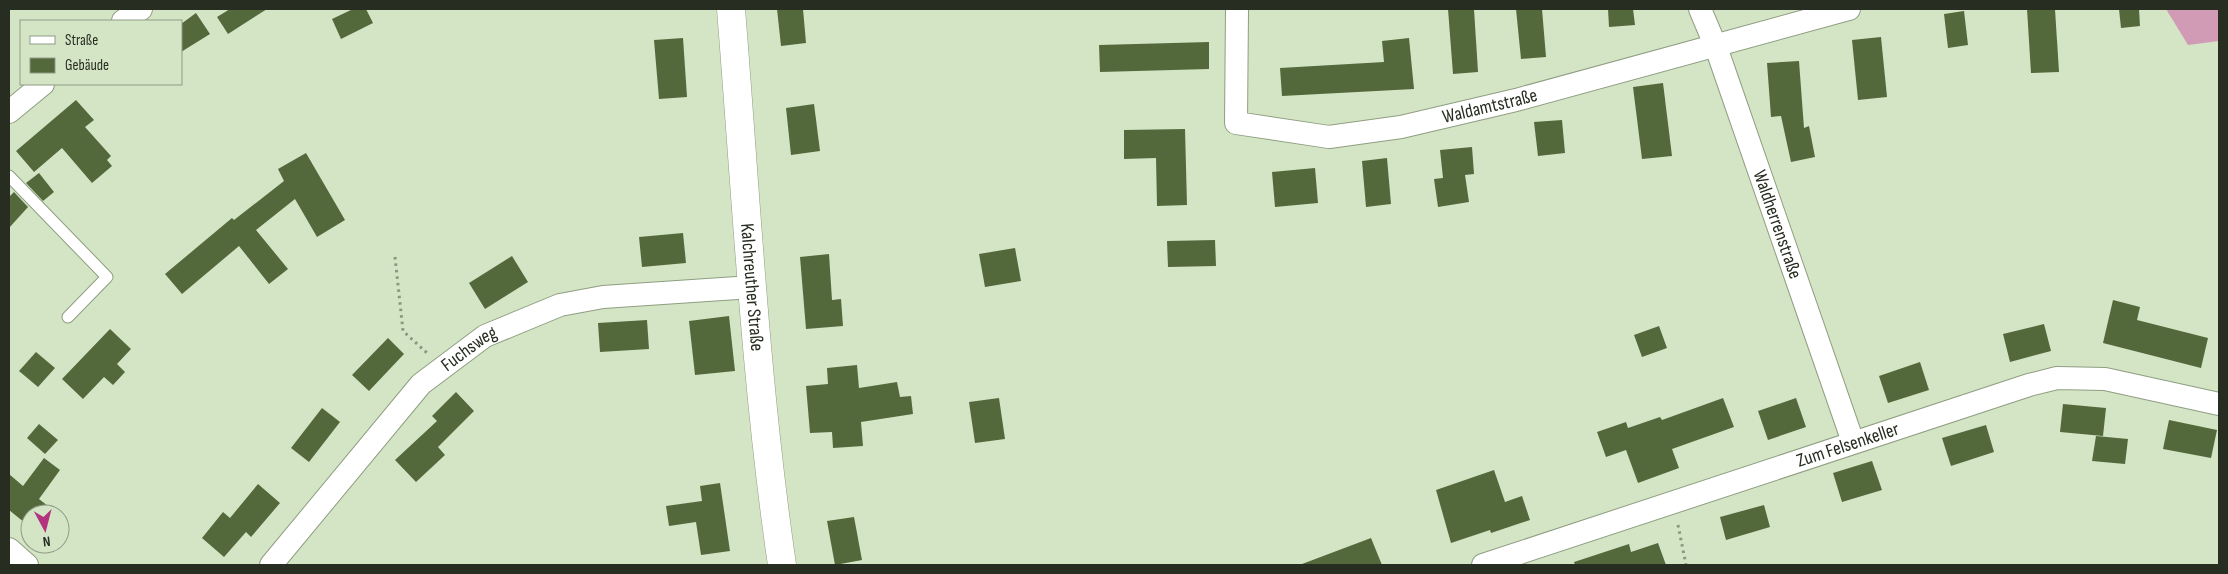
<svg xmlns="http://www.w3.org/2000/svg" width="2228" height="574" viewBox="0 0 2228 574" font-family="'Sofia Sans Condensed',sans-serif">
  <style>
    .forest { fill: #d29bb5 }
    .building { fill: #53693c }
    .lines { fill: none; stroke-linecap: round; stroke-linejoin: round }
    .service-casing { stroke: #8f9e81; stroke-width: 13 }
    .minor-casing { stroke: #8f9e81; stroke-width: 24 }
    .tertiary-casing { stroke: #8f9e81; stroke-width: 29 }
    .path { stroke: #8a9780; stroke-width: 3; stroke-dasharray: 2.5 4; stroke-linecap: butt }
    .service { stroke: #fff; stroke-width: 11 }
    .minor { stroke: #fff; stroke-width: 22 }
    .tertiary { stroke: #fff; stroke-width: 28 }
    .labels { text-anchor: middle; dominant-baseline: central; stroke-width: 5; stroke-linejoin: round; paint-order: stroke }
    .street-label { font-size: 19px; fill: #272d21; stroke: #d4e5c6 }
  </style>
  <rect width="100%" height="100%" fill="#d4e5c6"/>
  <path class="forest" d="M 2166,9 L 2219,9 L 2219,41 L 2188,45 Z"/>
  <g class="building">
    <path d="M 230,9 L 267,9 L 228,34 L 217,17 Z"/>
    <path d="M 353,9 L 366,9 L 373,23 L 341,39 L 332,19 Z"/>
    <path d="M 777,9 L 803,9 L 806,43 L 781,46 Z"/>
    <path d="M 1448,9 L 1474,9 L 1478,72 L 1453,74 Z"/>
    <path d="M 1516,9 L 1542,9 L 1546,57 L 1521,59 Z"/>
    <path d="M 1608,9 L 1633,9 L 1635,25 L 1609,27 Z"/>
    <path d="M 2027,9 L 2055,9 L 2059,72 L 2031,73 Z"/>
    <path d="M 2119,9 L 2139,9 L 2140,26 L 2121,28 Z"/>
    <path d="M 1964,11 L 1968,45 L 1948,48 L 1944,14 Z"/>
    <path d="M 196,13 L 210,34 L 181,52 L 181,24 Z"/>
    <path d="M 1881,37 L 1887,97 L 1858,100 L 1852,40 Z"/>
    <path d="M 683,38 L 687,97 L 659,99 L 654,40 Z"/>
    <path d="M 1409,38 L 1414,89 L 1282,96 L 1280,68 L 1384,62 L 1382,41 Z"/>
    <path d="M 1209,42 L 1209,69 L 1100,72 L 1099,45 Z"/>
    <path d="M 1799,61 L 1804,128 L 1809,126 L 1815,157 L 1791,162 L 1781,116 L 1771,117 L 1767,63 Z"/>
    <path d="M 1663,83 L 1672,156 L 1642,159 L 1633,87 Z"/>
    <path d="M 76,100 L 94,120 L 85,127 L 111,156 L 107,160 L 112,166 L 92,183 L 62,148 L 34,172 L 16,151 Z"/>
    <path d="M 814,104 L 820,151 L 791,155 L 786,108 Z"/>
    <path d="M 1562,120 L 1565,153 L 1538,156 L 1534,122 Z"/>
    <path d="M 1185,129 L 1187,205 L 1157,206 L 1156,158 L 1124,159 L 1124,130 Z"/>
    <path d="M 1472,147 L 1474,174 L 1465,175 L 1469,202 L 1438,207 L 1434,179 L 1443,178 L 1440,150 Z"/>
    <path d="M 306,153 L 345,220 L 317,237 L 295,199 L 256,230 L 288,269 L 269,284 L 239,246 L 182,294 L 165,274 L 232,218 L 234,220 L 284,181 L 278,169 Z"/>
    <path d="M 1387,158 L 1391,204 L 1366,207 L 1362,161 Z"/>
    <path d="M 1315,168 L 1318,203 L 1275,207 L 1272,172 Z"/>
    <path d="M 39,173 L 54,192 L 43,201 L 26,183 Z"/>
    <path d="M 14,192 L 28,207 L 9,228 L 9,197 Z"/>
    <path d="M 683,233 L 686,263 L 642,267 L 639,237 Z"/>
    <path d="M 1215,240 L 1216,266 L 1168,267 L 1167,241 Z"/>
    <path d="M 1015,248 L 1021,281 L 985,287 L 979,254 Z"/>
    <path d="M 829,254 L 832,300 L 841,299 L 843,326 L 806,329 L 800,257 Z"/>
    <path d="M 512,256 L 528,282 L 485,309 L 469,283 Z"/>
    <path d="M 2113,300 L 2140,307 L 2137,320 L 2208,338 L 2201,368 L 2103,343 Z"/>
    <path d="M 729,316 L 735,371 L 695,375 L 689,321 Z"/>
    <path d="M 647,320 L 649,349 L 600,352 L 598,323 Z"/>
    <path d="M 2044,324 L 2051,351 L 2010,362 L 2003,334 Z"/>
    <path d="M 1659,326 L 1667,348 L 1642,357 L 1634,335 Z"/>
    <path d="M 110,329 L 131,349 L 117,364 L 125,372 L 113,385 L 104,377 L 83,399 L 62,379 Z"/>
    <path d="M 388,338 L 404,354 L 369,391 L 352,375 Z"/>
    <path d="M 36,352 L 55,368 L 38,387 L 19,371 Z"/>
    <path d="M 1920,362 L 1929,390 L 1888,403 L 1879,376 Z"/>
    <path d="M 857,365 L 859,388 L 897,382 L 900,397 L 911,396 L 913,414 L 861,422 L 863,446 L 833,448 L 832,432 L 810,433 L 806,386 L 828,384 L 827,368 Z"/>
    <path d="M 456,392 L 474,411 L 438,447 L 445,455 L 416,482 L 395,460 L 437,421 L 432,416 Z"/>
    <path d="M 999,398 L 1005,439 L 975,443 L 969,402 Z"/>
    <path d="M 1723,398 L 1734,427 L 1672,449 L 1679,468 L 1638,483 L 1626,450 L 1606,457 L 1597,432 L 1626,422 L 1628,428 L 1660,417 L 1662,420 Z"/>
    <path d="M 1796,398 L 1806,427 L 1768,440 L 1758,411 Z"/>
    <path d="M 2063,404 L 2106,408 L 2103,436 L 2060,432 Z"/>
    <path d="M 322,408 L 340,422 L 309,462 L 291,448 Z"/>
    <path d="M 2169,420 L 2217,430 L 2211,458 L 2163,449 Z"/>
    <path d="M 39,424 L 58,440 L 45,454 L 27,438 Z"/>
    <path d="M 1986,425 L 1994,452 L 1951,466 L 1942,438 Z"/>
    <path d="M 2096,436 L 2128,439 L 2125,464 L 2092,461 Z"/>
    <path d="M 44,458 L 60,470 L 39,499 L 58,514 L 30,514 L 30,527 L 9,510 L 9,474 L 23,486 Z"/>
    <path d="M 1872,461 L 1882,490 L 1842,502 L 1833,473 Z"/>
    <path d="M 1494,470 L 1505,502 L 1522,496 L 1530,520 L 1491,533 L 1490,530 L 1451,543 L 1436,490 Z"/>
    <path d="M 720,483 L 730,551 L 701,555 L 696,522 L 669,526 L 666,506 L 702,501 L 700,486 Z"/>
    <path d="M 258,484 L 280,503 L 251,537 L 246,532 L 224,557 L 202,538 L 223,512 L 230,518 Z"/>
    <path d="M 1764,505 L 1770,527 L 1726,540 L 1720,517 Z"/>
    <path d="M 854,517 L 862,560 L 835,565 L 827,521 Z"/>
    <path d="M 1371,538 L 1382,565 L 1303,565 L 1302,564 Z"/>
    <path d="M 1658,543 L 1666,565 L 1575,565 L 1574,562 L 1629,544 L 1631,552 Z"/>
  </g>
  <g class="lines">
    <defs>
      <path id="service" d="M 9,176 L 107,277 L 68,317"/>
      <g id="minor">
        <path id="s1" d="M 1237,9 L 1236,123 L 1329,137 L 1401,127 L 1516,100 L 1849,9"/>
        <path id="s2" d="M 1700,9 L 1716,47 L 1853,442"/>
        <path d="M 123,21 L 141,9"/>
        <path d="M 9,112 L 43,84"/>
        <path d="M 9,549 L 27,565"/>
        <path id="s3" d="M 271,565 L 421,384 L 485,336 L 560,305 L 603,297 L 752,287"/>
        <path id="s4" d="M 1483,565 L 2029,385 L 2057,378 L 2105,379 L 2219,404"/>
      </g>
      <g id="tertiary">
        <path id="s5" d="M 731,9 C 746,194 755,381 782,565"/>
      </g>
    </defs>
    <use href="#service" class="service-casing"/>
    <use href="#minor" class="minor-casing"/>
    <use href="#tertiary" class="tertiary-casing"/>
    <g class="path">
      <path d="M 395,257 L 403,331 L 427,353"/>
      <path d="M 1678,525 L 1686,565"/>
    </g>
    <use href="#service" class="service"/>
    <use href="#minor" class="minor"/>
    <use href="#tertiary" class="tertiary"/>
  </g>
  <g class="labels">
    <g class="street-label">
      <text stroke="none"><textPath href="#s1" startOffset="372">Waldamtstraße</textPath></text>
      <text stroke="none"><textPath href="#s2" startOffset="229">Waldherrenstraße</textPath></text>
      <text stroke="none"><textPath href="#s5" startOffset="279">Kalchreuther Straße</textPath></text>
      <text stroke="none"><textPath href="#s3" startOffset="295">Fuchsweg</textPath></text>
      <text stroke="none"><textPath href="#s4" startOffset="384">Zum Felsenkeller</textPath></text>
    </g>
  </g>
  <rect width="2228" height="574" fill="none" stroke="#272d21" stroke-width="20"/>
  <rect x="20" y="20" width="162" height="65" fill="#d4e5c6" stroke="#8f9b84"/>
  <rect x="30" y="36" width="25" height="8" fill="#ffffff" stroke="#8f9b84"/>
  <text x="65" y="45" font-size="15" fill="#272d21">Straße</text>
  <rect x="30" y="58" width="25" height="15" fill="#53693c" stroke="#8f9b84"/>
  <text x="65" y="70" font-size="15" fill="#272d21">Gebäude</text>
  <g transform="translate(45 529) rotate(173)"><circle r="24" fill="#d4e5c6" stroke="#8f9b84"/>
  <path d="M0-4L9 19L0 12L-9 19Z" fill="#b4337e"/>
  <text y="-8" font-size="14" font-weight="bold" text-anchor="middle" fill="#272d21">N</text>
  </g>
</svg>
